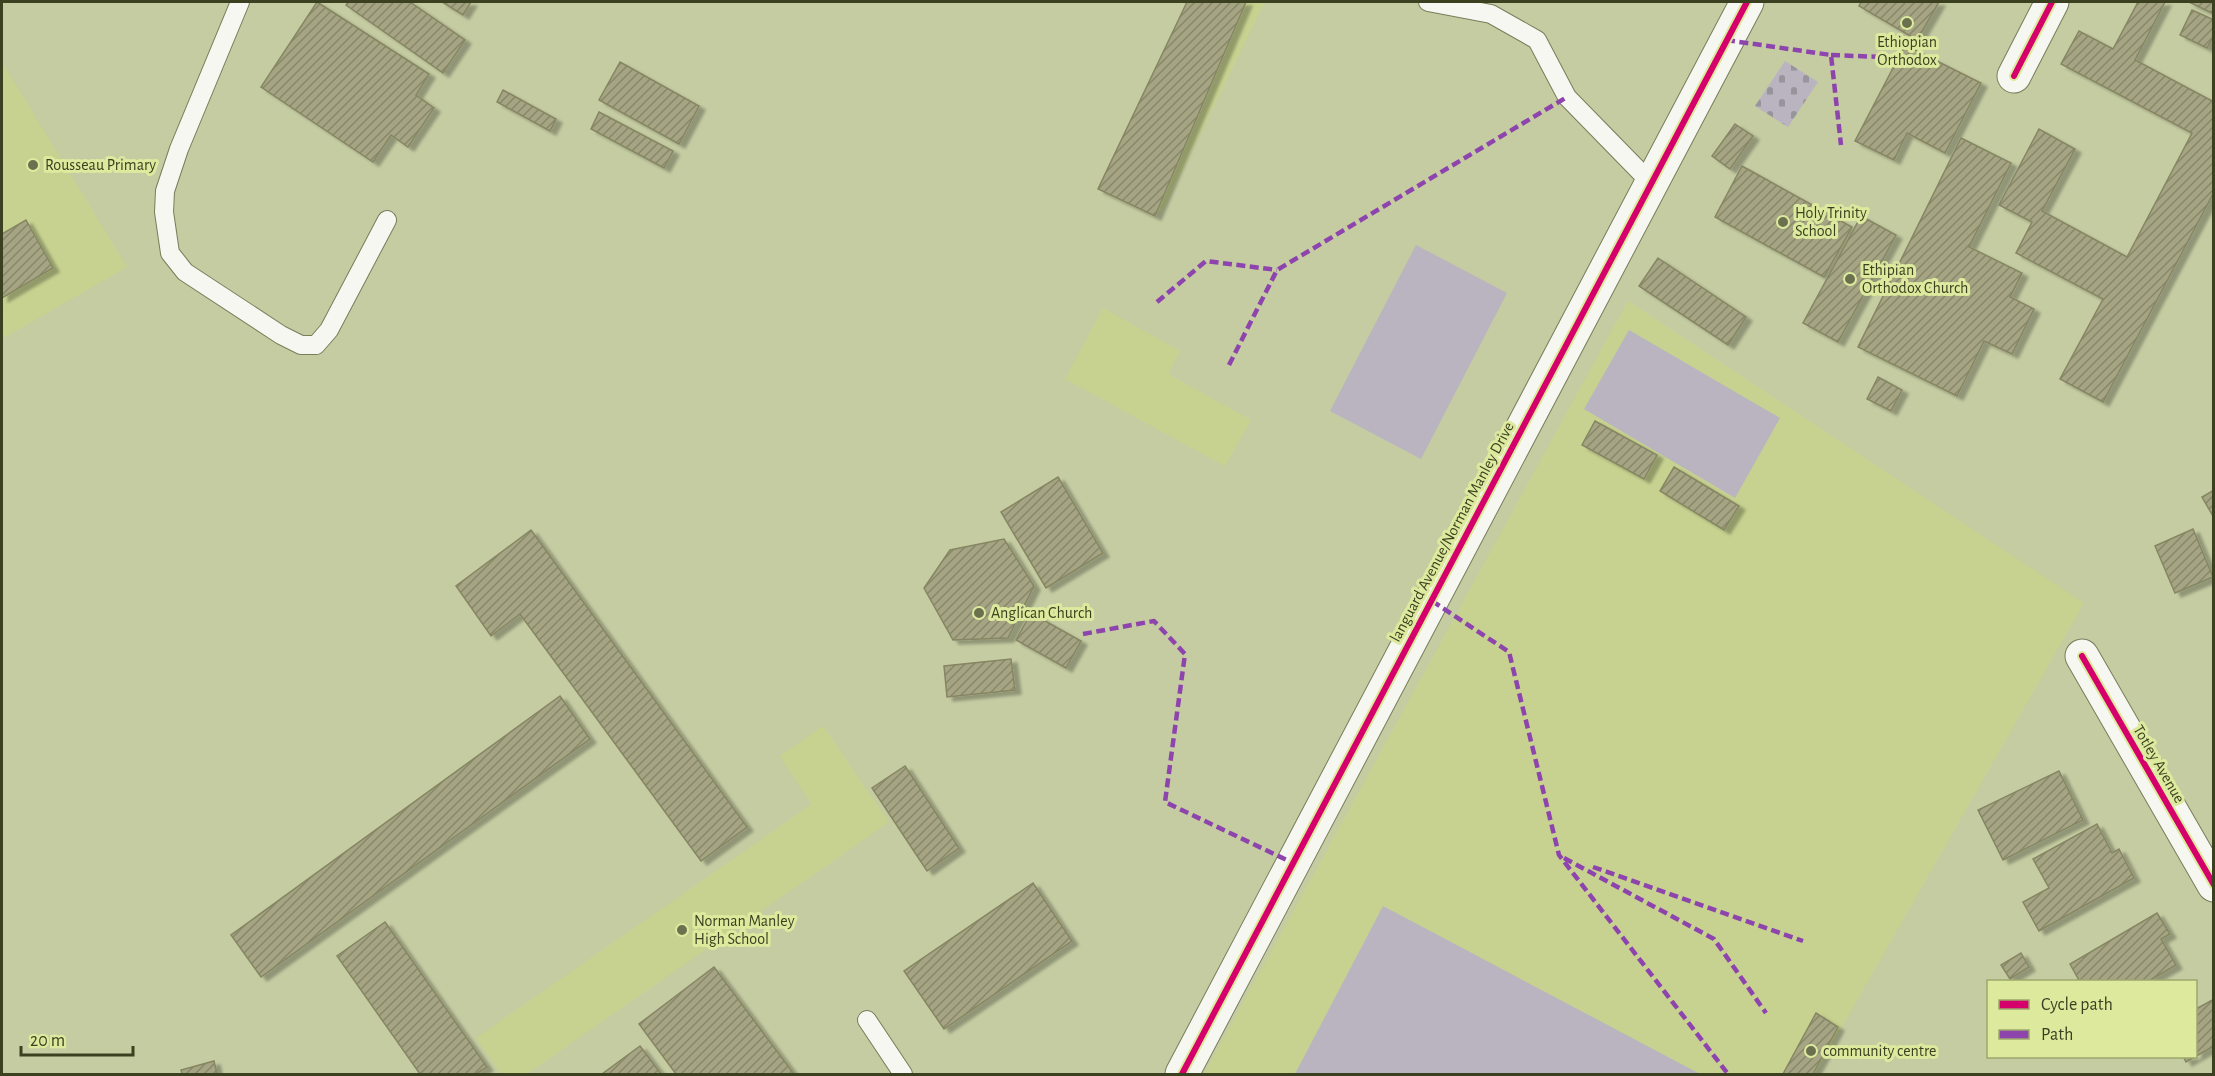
<svg xmlns="http://www.w3.org/2000/svg" width="2215" height="1076" viewBox="0 0 2215 1076" font-family="'Alegreya Sans',sans-serif">
  <style>
    .built { fill: #c7d290 }
    .grass { fill: #b9b4c0 }
    .cemetery { fill: url(#cemetery-stones) }
    .building { fill: url(#building-hatch); stroke: #868662; stroke-width: 1.5; filter: url(#shadow) }
    .lines { fill: none; stroke-linecap: round; stroke-linejoin: round }
    .lane-casing { stroke: #797d5a; stroke-width: 20 }
    .street-casing { stroke: #797d5a; stroke-width: 35 }
    .lane { stroke: #f6f7f1; stroke-width: 18 }
    .street { stroke: #f6f7f1; stroke-width: 33 }
    .quiet { stroke: #8e44ad; stroke-width: 4.5; stroke-dasharray: 9 4.5; stroke-linecap: butt }
    .cycleway-casing { stroke: #ddea9e; stroke-width: 10 }
    .cycleway { stroke: #d6006c; stroke-width: 6 }
    .poi-dot { fill: #6b714e; stroke: #ddea9e; stroke-width: 2 }
    .labels { text-anchor: middle; dominant-baseline: central; stroke-width: 6; stroke-linejoin: round; paint-order: stroke }
    .poi-label { font-size: 16px; fill: #3b4021; stroke: #ddea9e; text-anchor: start }
    .street-label { font-size: 16px; fill: #3b4021; stroke: #ddea9e }
  </style>
  <defs>
    <pattern id="cemetery-stones" width="16" height="16" patternUnits="userSpaceOnUse" patternTransform="scale(1.5)"><rect width="16" height="16" fill="#b9b4c0"/><path d="M2 7V4a2 2 0 0 1 4 0v3zM10 15v-3a2 2 0 0 1 4 0v3z" fill="#98949c"/></pattern>
    <pattern id="building-hatch" width="6" height="6" patternUnits="userSpaceOnUse" patternTransform="scale(1.5)"><rect width="6" height="6" fill="#a5a483"/><path d="M-1 1l2-2M0 6l6-6M5 7l2-2" fill="none" stroke="#88876b"/></pattern>
    <filter id="shadow"><feDropShadow dx="6" dy="4" stdDeviation="1.5" flood-color="#0004"/></filter>
  </defs>
  <rect width="100%" height="100%" fill="#c5cca2"/>
  <g class="built">
    <path d="M 1204,2 L 1265,2 L 1162,212 L 1112,188 Z"/>
    <path d="M 2,62 L 127,267 L 2,339 Z"/>
    <path d="M 1628,301 L 2084,603 L 1815,1074 L 1204,1074 Z"/>
    <path d="M 1103,308 L 1180,351 L 1168,374 L 1251,420 L 1225,466 L 1065,379 Z"/>
    <path d="M 823,726 L 889,822 L 527,1074 L 501,1074 L 476,1038 L 812,804 L 780,756 Z"/>
  </g>
  <g class="grass">
    <path d="M 1416,245 L 1507,293 L 1421,459 L 1330,411 Z"/>
    <path d="M 1629,330 L 1780,418 L 1735,498 L 1584,409 Z"/>
    <path d="M 1383,906 L 1700,1074 L 1295,1074 Z"/>
  </g>
  <path class="cemetery" d="M 1785,61 L 1818,82 L 1788,127 L 1755,106 Z"/>
  <g class="building">
    <path d="M 317,2 L 429,74 L 416,95 L 434,108 L 408,147 L 391,135 L 373,162 L 261,87 Z"/>
    <path d="M 348,2 L 410,2 L 465,40 L 443,73 L 346,5 Z"/>
    <path d="M 442,2 L 471,2 L 463,15 Z"/>
    <path d="M 1187,2 L 1246,2 L 1155,216 L 1098,189 Z"/>
    <path d="M 1861,2 L 1939,2 L 1917,40 L 1859,6 Z"/>
    <path d="M 2138,2 L 2165,2 L 2135,60 L 2214,102 L 2214,192 L 2103,402 L 2060,379 L 2103,299 L 2016,253 L 2032,222 L 1999,205 L 2039,129 L 2075,149 L 2042,211 L 2127,257 L 2192,133 L 2061,64 L 2079,31 L 2113,49 Z"/>
    <path d="M 2189,2 L 2214,2 L 2214,14 Z"/>
    <path d="M 2192,10 L 2214,20 L 2214,35 L 2207,48 L 2180,35 Z"/>
    <path d="M 1905,45 L 1981,83 L 1945,153 L 1907,133 L 1894,160 L 1855,141 Z"/>
    <path d="M 620,62 L 699,106 L 679,144 L 599,100 Z"/>
    <path d="M 503,90 L 556,119 L 550,131 L 497,102 Z"/>
    <path d="M 599,112 L 673,151 L 664,168 L 591,129 Z"/>
    <path d="M 1735,124 L 1753,136 L 1730,169 L 1712,156 Z"/>
    <path d="M 1961,138 L 2011,163 L 1969,247 L 2022,273 L 2010,297 L 2034,309 L 2012,354 L 1984,341 L 1957,396 L 1858,347 Z"/>
    <path d="M 1742,166 L 1852,227 L 1824,277 L 1715,217 Z"/>
    <path d="M 1861,216 L 1896,235 L 1838,342 L 1803,323 Z"/>
    <path d="M 26,220 L 53,268 L 2,298 L 2,234 Z"/>
    <path d="M 1658,258 L 1746,317 L 1728,345 L 1639,286 Z"/>
    <path d="M 1878,377 L 1902,390 L 1891,411 L 1867,399 Z"/>
    <path d="M 1595,421 L 1657,455 L 1644,479 L 1582,445 Z"/>
    <path d="M 1674,467 L 1739,506 L 1724,530 L 1660,491 Z"/>
    <path d="M 1058,477 L 1103,553 L 1046,588 L 1001,512 Z"/>
    <path d="M 2214,490 L 2214,518 L 2202,497 Z"/>
    <path d="M 2193,529 L 2213,577 L 2175,593 L 2155,546 Z"/>
    <path d="M 531,530 L 747,827 L 701,861 L 520,614 L 491,636 L 456,586 Z"/>
    <path d="M 1004,539 L 1034,586 L 1008,638 L 953,640 L 924,588 L 950,550 Z"/>
    <path d="M 1031,613 L 1081,641 L 1066,668 L 1016,640 Z"/>
    <path d="M 1011,659 L 1015,690 L 947,697 L 944,666 Z"/>
    <path d="M 560,696 L 590,739 L 261,977 L 231,935 Z"/>
    <path d="M 905,766 L 959,848 L 927,871 L 872,788 Z"/>
    <path d="M 2059,771 L 2083,820 L 2003,860 L 1978,810 Z"/>
    <path d="M 2097,824 L 2112,853 L 2119,849 L 2134,878 L 2039,931 L 2023,902 L 2049,888 L 2033,859 Z"/>
    <path d="M 1033,883 L 1072,941 L 944,1029 L 904,971 Z"/>
    <path d="M 2157,913 L 2170,934 L 2161,939 L 2176,965 L 2147,982 L 2080,982 L 2070,964 Z"/>
    <path d="M 385,922 L 487,1067 L 476,1074 L 420,1074 L 337,956 Z"/>
    <path d="M 2021,953 L 2029,967 L 2010,979 L 2001,965 Z"/>
    <path d="M 714,967 L 794,1074 L 676,1074 L 639,1024 Z"/>
    <path d="M 2214,999 L 2214,1046 L 2186,1062 L 2183,1056 L 2196,1056 L 2196,1009 Z"/>
    <path d="M 1816,1013 L 1838,1027 L 1813,1074 L 1783,1074 Z"/>
    <path d="M 640,1046 L 661,1074 L 602,1074 Z"/>
    <path d="M 214,1061 L 217,1074 L 182,1074 L 181,1070 Z"/>
  </g>
  <g class="lines">
    <defs>
      <g id="lane">
        <path d="M 240,2 L 179,149 L 165,191 L 164,212 L 170,253 L 185,272 L 281,335 L 301,345 L 316,345 L 329,330 L 387,220"/>
        <path d="M 1428,2 L 1491,14 L 1537,40 L 1567,97 L 1650,182"/>
        <path d="M 867,1020 L 903,1074"/>
      </g>
      <g id="street">
        <path d="M 2014,76 L 2052,2"/>
        <path d="M 2082,656 L 2214,885"/>
        <path d="M 1182,1074 L 1747,2"/>
      </g>
    </defs>
    <use href="#lane" class="lane-casing"/>
    <use href="#street" class="street-casing"/>
    <use href="#lane" class="lane"/>
    <use href="#street" class="street"/>
    <g class="quiet">
      <path d="M 1726,40 L 1831,55 L 1841,145"/>
      <path d="M 1831,55 L 1881,57"/>
      <path d="M 1157,302 L 1206,261 L 1277,270"/>
      <path d="M 1229,365 L 1277,270 L 1567,97"/>
      <path d="M 1432,601 L 1509,652 L 1559,855 L 1728,1074"/>
      <path d="M 1083,634 L 1154,621 L 1185,654 L 1165,802 L 1293,863"/>
      <path d="M 1564,858 L 1714,939 L 1766,1013"/>
      <path d="M 1593,867 L 1803,941"/>
    </g>
    <defs>
      <g id="cycleway">
        <path d="M 2014,76 L 2052,2"/>
        <path d="M 2082,656 L 2214,885"/>
        <path d="M 1182,1074 L 1747,2"/>
      </g>
    </defs>
    <use href="#cycleway" class="cycleway-casing"/>
    <use href="#cycleway" class="cycleway"/>
  </g>
  <g class="poi-dot">
    <circle cx="1907" cy="23" r="6"/>
    <circle cx="33" cy="165" r="6"/>
    <circle cx="1783" cy="222" r="6"/>
    <circle cx="1850" cy="279" r="6"/>
    <circle cx="979" cy="613" r="6"/>
    <circle cx="682" cy="930" r="6"/>
    <circle cx="1811" cy="1051" r="6"/>
  </g>
  <g class="labels">
    <g class="poi-label">
      <text x="1907" y="42" text-anchor="middle">Ethiopian<tspan x="1907" dy="18">Orthodox</tspan></text>
      <text x="45" y="165">Rousseau Primary</text>
      <text x="1795" y="213">Holy Trinity<tspan x="1795" dy="18">School</tspan></text>
      <text x="1862" y="270">Ethipian<tspan x="1862" dy="18">Orthodox Church</tspan></text>
      <text x="991" y="613">Anglican Church</text>
      <text x="694" y="921">Norman Manley<tspan x="694" dy="18">High School</tspan></text>
      <text x="1823" y="1051">community centre</text>
    </g>
    <g class="street-label">
      <text transform="translate(1452 532) rotate(-62)">languard Avenue/Norman Manley Drive</text>
      <text transform="translate(2159 764) rotate(60)">Totley Avenue</text>
    </g>
  </g>
  <rect width="2215" height="1076" fill="none" stroke="#3b4021" stroke-width="6"/>
  <rect x="1987" y="980" width="210" height="78" fill="#ddea9e" stroke="#9ca66c" stroke-width="1.5"/>
  <rect x="1999" y="1000" width="30" height="9" fill="#d6006c" stroke="#9ca66c" stroke-width="1.5"/>
  <text x="2041" y="1010" font-size="18" fill="#3b4021">Cycle path</text>
  <rect x="1999" y="1030" width="30" height="9" fill="#8e44ad" stroke="#9ca66c" stroke-width="1.5"/>
  <text x="2041" y="1040" font-size="18" fill="#3b4021">Path</text>
  <path d="M21 1046v9h112v-9" fill="none" stroke="#3b4021" stroke-width="3"/>
  <text x="30" y="1046" font-size="18" fill="#3b4021" stroke="#ddea9e" stroke-width="4.5" paint-order="stroke">20 m</text>
</svg>
